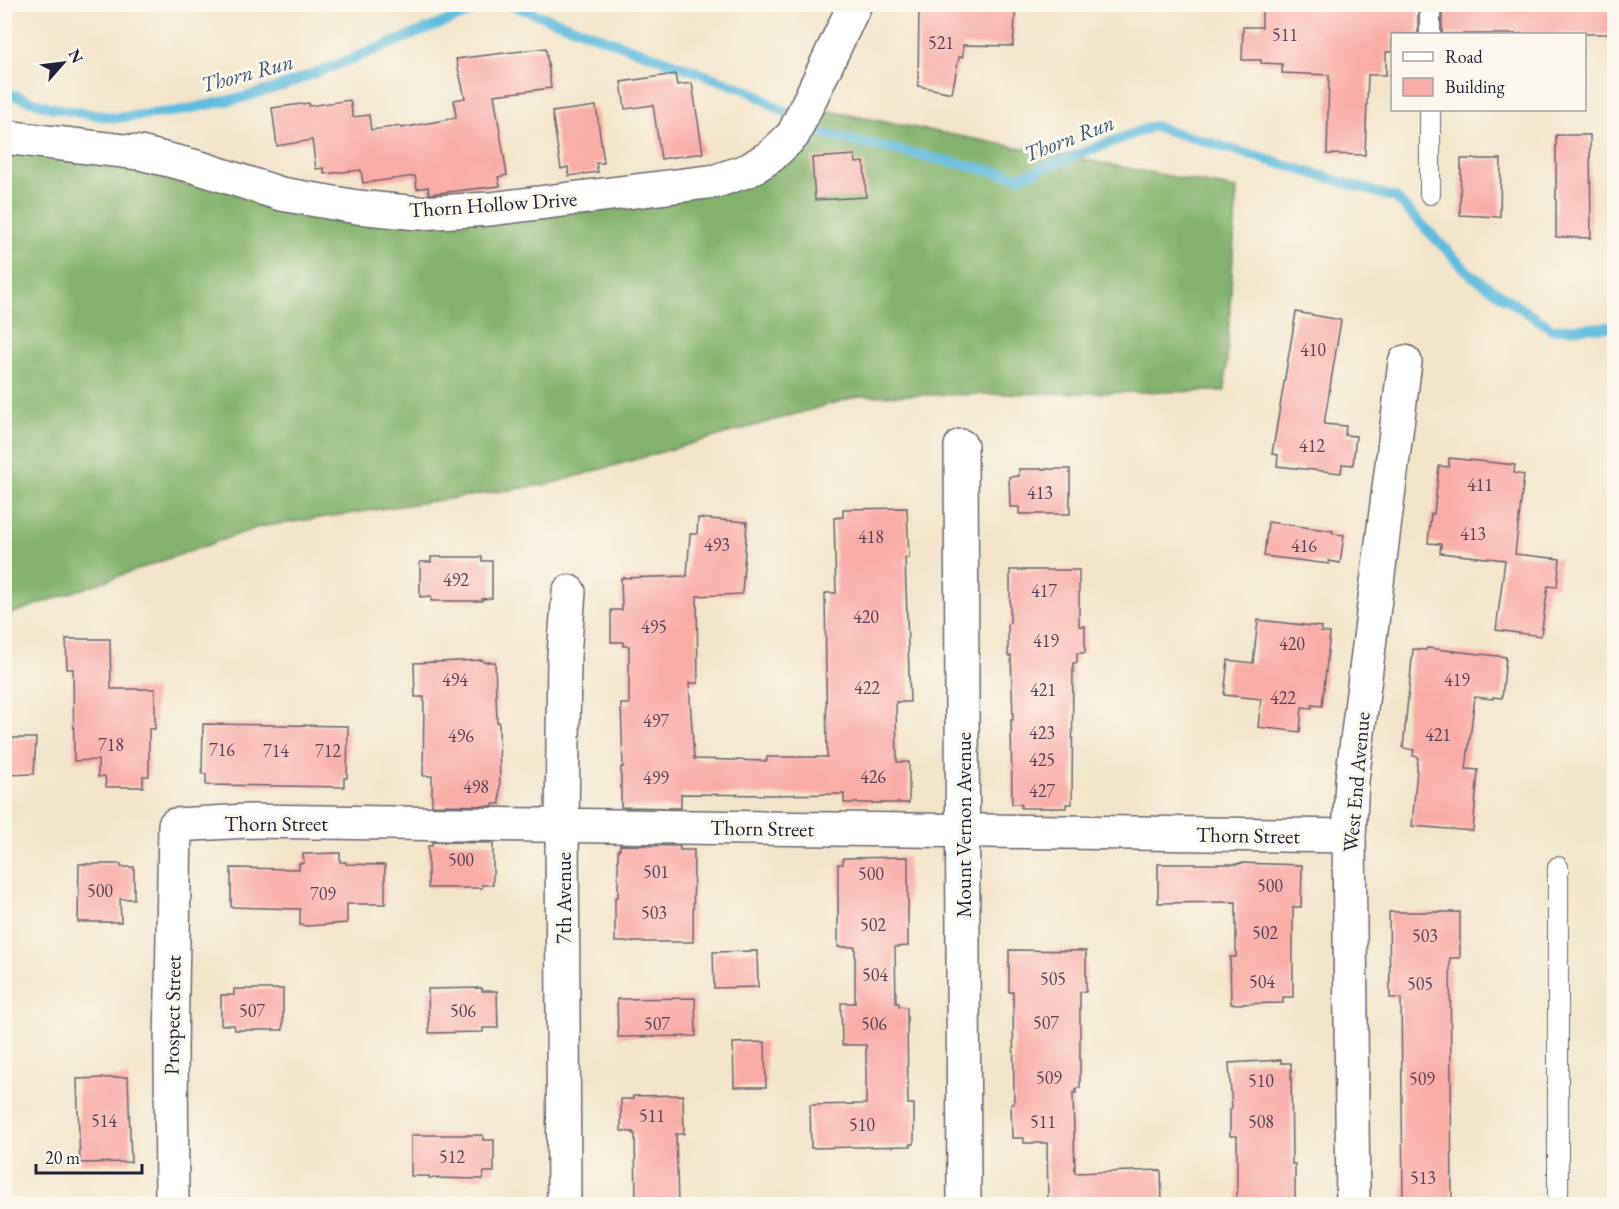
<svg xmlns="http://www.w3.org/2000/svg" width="1619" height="1209" viewBox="0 0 1619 1209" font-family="'EB Garamond',serif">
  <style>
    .forest { fill: #84b36d; stroke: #536a54; stroke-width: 1.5 }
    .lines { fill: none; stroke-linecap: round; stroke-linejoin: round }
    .stream { stroke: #60bcde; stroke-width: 10 }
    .building { fill: #f9aca7 }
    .lane-casing { stroke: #6b666d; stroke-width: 22 }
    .street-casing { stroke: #6b666d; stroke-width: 36 }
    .lane { stroke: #fff; stroke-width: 20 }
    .street { stroke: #fff; stroke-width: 33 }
    .labels { text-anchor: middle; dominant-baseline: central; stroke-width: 6; stroke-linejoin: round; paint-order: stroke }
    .number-label { font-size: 18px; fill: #584456 }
    .street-label { font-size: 21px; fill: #22223b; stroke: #fbf7ec }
    .water-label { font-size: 22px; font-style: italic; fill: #385874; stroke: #fbf7ec }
  </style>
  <rect width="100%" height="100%" fill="#fbf7ec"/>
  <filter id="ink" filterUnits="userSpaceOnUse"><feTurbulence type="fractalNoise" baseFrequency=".0167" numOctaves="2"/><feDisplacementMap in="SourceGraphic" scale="12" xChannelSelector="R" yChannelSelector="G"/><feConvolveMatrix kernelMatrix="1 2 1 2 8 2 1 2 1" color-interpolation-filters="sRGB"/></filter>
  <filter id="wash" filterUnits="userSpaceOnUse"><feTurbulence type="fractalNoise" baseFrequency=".008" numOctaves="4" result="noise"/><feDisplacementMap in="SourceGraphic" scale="24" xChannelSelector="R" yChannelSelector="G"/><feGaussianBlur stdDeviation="1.35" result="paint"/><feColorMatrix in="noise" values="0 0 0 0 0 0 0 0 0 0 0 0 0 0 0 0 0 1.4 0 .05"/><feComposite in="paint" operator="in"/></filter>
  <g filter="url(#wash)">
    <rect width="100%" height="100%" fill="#f3e5cb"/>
    <path class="forest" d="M 807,107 L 1237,189 L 1225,391 L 859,396 L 549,484 L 259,527 L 5,616 L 4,137 L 357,207 L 716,181 Z"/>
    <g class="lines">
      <g class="stream">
        <path d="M 508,4 L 747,90 L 823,134 L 1020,177 L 1153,126 L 1396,198 L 1471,275 L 1552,329 L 1614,327"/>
        <path d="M 4,92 L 52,108 L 115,118 L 178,111 L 241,98 L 282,86 L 491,4"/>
      </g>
    </g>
    <g id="blocks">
      <g class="building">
        <path d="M 919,4 L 1016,4 L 1013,46 L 963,45 L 963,57 L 959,57 L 952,93 L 918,86 Z"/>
        <path d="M 1262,4 L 1418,4 L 1418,34 L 1392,34 L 1392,52 L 1386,52 L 1386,75 L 1368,75 L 1365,155 L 1327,154 L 1329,75 L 1282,73 L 1282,64 L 1261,63 L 1261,60 L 1242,60 L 1243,27 L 1262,27 Z"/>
        <rect x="1442" y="4" width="172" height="30"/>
        <path d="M 546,48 L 551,88 L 494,95 L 507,175 L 498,177 L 500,186 L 429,194 L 428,187 L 417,189 L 415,176 L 363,183 L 361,170 L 324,174 L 324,168 L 316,169 L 312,140 L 277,146 L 272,108 L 309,103 L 309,106 L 350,100 L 353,117 L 369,115 L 371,130 L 401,126 L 401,128 L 456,118 L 454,100 L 465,98 L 456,59 Z"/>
        <path d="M 675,74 L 677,85 L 692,83 L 703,153 L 661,159 L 653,105 L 625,109 L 621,82 Z"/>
        <path d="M 596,106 L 604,163 L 596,163 L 598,172 L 569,176 L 568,167 L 561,169 L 552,112 Z"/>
        <path d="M 1556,135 L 1590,135 L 1591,238 L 1556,237 Z"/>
        <path d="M 855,155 L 856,163 L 864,162 L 866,197 L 815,200 L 812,158 Z"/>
        <path d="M 1461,159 L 1501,159 L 1500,217 L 1460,215 Z"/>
        <path d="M 1296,312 L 1341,320 L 1324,424 L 1346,426 L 1345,435 L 1356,436 L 1353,465 L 1342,464 L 1341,473 L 1277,466 L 1278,455 L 1272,454 Z"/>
        <path d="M 1449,458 L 1515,465 L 1514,473 L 1524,475 L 1515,554 L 1560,559 L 1557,587 L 1548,586 L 1541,636 L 1496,630 L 1505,560 L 1440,553 L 1441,544 L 1428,543 L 1431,514 L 1434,514 L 1439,466 L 1449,467 Z"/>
        <path d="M 1019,469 L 1070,469 L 1070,514 L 1019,514 L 1019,507 L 1010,507 L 1009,477 L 1019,476 Z"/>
        <path d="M 907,508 L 909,558 L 905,558 L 910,702 L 896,702 L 897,762 L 909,762 L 909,803 L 844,803 L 844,794 L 770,795 L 681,794 L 681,808 L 621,807 L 621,767 L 623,767 L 621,704 L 629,704 L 629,646 L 623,646 L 623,642 L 611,642 L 611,610 L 622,610 L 621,578 L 687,576 L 690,534 L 697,534 L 698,518 L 747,522 L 742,594 L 697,596 L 698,683 L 689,683 L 694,759 L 767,761 L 767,757 L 827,757 L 825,593 L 836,593 L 834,518 L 843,517 L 843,509 Z"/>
        <path d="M 1268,522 L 1333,531 L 1333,534 L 1344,535 L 1340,563 L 1329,561 L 1329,564 L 1264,556 Z"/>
        <path d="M 431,557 L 482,557 L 482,561 L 492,561 L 492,598 L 482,599 L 482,601 L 431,601 L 431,596 L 420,597 L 420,562 L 431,562 Z"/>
        <path d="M 1010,570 L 1079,570 L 1079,626 L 1085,626 L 1085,653 L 1077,653 L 1077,663 L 1073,663 L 1072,804 L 1066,804 L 1066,808 L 1021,808 L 1021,804 L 1012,804 L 1011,720 L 1013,720 L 1011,656 L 1008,656 L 1008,624 L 1010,623 Z"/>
        <path d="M 1258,620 L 1321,627 L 1321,632 L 1330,633 L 1322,706 L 1312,705 L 1312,708 L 1302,707 L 1300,732 L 1258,727 L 1261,699 L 1224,695 L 1228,660 L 1253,663 Z"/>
        <path d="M 66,639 L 110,639 L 111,689 L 155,689 L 155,729 L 149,729 L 149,776 L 143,776 L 143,787 L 106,787 L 105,776 L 98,777 L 98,760 L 74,761 L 73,669 L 67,669 Z"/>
        <path d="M 1427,648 L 1506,657 L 1502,698 L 1493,697 L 1493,699 L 1475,697 L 1466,769 L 1478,770 L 1473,831 L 1412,826 L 1418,757 L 1413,756 L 1414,750 L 1403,748 L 1413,649 L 1426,650 Z"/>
        <path d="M 483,660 L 483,662 L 495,662 L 497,722 L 499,722 L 500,804 L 493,804 L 493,806 L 432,805 L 432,776 L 423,776 L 424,697 L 415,697 L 414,663 Z"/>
        <path d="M 203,724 L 348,726 L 347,778 L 344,778 L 344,787 L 206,785 L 206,774 L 202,774 Z"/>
        <path d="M 4,738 L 36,738 L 34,774 L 4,775 Z"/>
        <path d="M 432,842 L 493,843 L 493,885 L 482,885 L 482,888 L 428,888 L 428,846 L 432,846 Z"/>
        <path d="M 620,845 L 680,846 L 680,850 L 694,850 L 693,942 L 615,942 L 615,897 L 618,897 L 618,849 L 620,849 Z"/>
        <path d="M 340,853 L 340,862 L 346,862 L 346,864 L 385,865 L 385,904 L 347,904 L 347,923 L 307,926 L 300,925 L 300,909 L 231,907 L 231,868 L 299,869 L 299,863 L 304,863 L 303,854 Z"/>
        <path d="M 908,857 L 908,946 L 895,947 L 896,1003 L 899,1003 L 899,1006 L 907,1007 L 908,1104 L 914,1104 L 914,1144 L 911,1144 L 911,1146 L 811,1148 L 810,1105 L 866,1104 L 866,1045 L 842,1045 L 841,1003 L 855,1003 L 855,947 L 838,947 L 838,864 L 843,864 L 843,858 Z"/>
        <path d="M 1239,863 L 1302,865 L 1301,907 L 1293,907 L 1293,997 L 1283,997 L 1283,1003 L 1231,1004 L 1230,957 L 1236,957 L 1236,902 L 1158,903 L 1158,864 L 1239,864 Z"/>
        <path d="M 79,864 L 121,864 L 121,867 L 134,867 L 134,899 L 120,899 L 121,922 L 78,922 Z"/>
        <path d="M 1389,912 L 1460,912 L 1460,958 L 1450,958 L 1452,1200 L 1403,1200 L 1401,998 L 1390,998 Z"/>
        <path d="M 1009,950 L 1086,951 L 1086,992 L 1080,992 L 1080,1088 L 1076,1088 L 1076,1093 L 1073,1093 L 1075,1173 L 1161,1170 L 1162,1204 L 1048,1204 L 1047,1143 L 1024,1143 L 1024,1138 L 1012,1138 L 1011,1104 L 1014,1104 L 1013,992 L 1009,992 Z"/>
        <path d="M 757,951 L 758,987 L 714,988 L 713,952 Z"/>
        <path d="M 482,988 L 482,991 L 497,991 L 498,1028 L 483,1028 L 483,1032 L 429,1033 L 428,989 Z"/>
        <path d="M 234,989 L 283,989 L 283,1030 L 235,1030 L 234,1025 L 221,1025 L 221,995 L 234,995 Z"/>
        <path d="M 695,998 L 696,1036 L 618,1037 L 617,999 Z"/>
        <path d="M 765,1042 L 766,1087 L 734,1087 L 733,1043 Z"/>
        <path d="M 1281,1060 L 1281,1063 L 1291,1063 L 1292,1164 L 1295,1164 L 1295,1200 L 1284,1200 L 1284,1204 L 1237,1204 L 1237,1136 L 1230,1136 L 1230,1109 L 1232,1109 L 1229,1063 Z"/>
        <path d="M 128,1077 L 131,1162 L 80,1163 L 77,1079 Z"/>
        <path d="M 683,1095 L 684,1134 L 676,1134 L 678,1204 L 636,1204 L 635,1134 L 633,1134 L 633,1132 L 621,1131 L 621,1099 L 633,1099 L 633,1096 Z"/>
        <path d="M 411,1135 L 483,1135 L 483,1140 L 494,1140 L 494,1172 L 484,1172 L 483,1179 L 429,1178 L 429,1176 L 411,1176 Z"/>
      </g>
    </g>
  </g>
  <g filter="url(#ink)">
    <use href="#blocks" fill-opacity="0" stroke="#6b666d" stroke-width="1.5"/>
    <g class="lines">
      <defs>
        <g id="lane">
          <path d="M 1430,4 L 1430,34"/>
          <path d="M 1430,110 L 1430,194"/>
          <path d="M 1558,867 L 1558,1204"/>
        </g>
        <g id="street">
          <path d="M 4,137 L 140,153 L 197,167 L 281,194 L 357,207 L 418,213 L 490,209 L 716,181 L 749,170 L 771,156 L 793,135 L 855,4"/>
          <path d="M 961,446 L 964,1204"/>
          <path d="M 172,1204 L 171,1048 L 175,825 L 248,821 L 1349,836"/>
          <path d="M 564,1204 L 562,826 L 564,655 L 569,592"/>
          <path d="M 1353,1204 L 1349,836 L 1352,780 L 1405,362"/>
        </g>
      </defs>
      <use href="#lane" class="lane-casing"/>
      <use href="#street" class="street-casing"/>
      <use href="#lane" class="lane"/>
      <use href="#street" class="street"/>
    </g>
  </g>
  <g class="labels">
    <g class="number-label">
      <text x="1285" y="34">511</text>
      <text x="941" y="42">521</text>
      <text x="1313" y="349">410</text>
      <text x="1312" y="445">412</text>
      <text x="1480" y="484">411</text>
      <text x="1040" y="492">413</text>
      <text x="1473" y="533">413</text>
      <text x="871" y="536">418</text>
      <text x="717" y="544">493</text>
      <text x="1304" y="545">416</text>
      <text x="456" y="579">492</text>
      <text x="1044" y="590">417</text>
      <text x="866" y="616">420</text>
      <text x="654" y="626">495</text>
      <text x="1046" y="640">419</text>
      <text x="1292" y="643">420</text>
      <text x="455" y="679">494</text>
      <text x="1457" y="679">419</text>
      <text x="867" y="687">422</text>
      <text x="1043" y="689">421</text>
      <text x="1283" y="697">422</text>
      <text x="656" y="720">497</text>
      <text x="1042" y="732">423</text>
      <text x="1438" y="734">421</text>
      <text x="461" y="735">496</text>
      <text x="111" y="744">718</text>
      <text x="222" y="749">716</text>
      <text x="276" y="750">714</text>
      <text x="328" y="750">712</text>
      <text x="1042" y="759">425</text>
      <text x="873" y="776">426</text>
      <text x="656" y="777">499</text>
      <text x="476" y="786">498</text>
      <text x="1042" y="790">427</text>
      <text x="461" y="859">500</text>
      <text x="656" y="871">501</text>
      <text x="871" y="873">500</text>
      <text x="1270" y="885">500</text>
      <text x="100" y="890">500</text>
      <text x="323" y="893">709</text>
      <text x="654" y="912">503</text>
      <text x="873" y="924">502</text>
      <text x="1265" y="932">502</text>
      <text x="1425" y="935">503</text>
      <text x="875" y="974">504</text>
      <text x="1053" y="978">505</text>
      <text x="1262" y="981">504</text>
      <text x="1420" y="983">505</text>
      <text x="252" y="1010">507</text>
      <text x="463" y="1010">506</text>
      <text x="1046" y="1022">507</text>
      <text x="657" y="1023">507</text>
      <text x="874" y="1023">506</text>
      <text x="1049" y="1077">509</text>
      <text x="1422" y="1078">509</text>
      <text x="1261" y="1080">510</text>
      <text x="652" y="1115">511</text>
      <text x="104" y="1120">514</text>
      <text x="1043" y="1121">511</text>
      <text x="1261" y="1121">508</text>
      <text x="862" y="1124">510</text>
      <text x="452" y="1156">512</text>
      <text x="1423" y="1177">513</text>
    </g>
    <g class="street-label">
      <text transform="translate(493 204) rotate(-4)">Thorn Hollow Drive</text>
      <text transform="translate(1356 782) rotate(-85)">West End Avenue</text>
      <text x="276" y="823">Thorn Street</text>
      <text transform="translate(963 825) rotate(-90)">Mount Vernon Avenue</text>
      <text transform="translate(762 828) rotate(1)">Thorn Street</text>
      <text transform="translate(1248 835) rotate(1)">Thorn Street</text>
      <text transform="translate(563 898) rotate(-90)">7th Avenue</text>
      <text transform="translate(172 1015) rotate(-89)">Prospect Street</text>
    </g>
    <g class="water-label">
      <text transform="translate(247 73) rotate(-15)">Thorn Run</text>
      <text transform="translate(1069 138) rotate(-21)">Thorn Run</text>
    </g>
  </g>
  <rect width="1619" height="1209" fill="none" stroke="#fbf7ec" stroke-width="24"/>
  <rect x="1391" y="33" width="195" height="78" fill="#fbf7ec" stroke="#a4a2a5" stroke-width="1.5"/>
  <rect x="1403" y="52" width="30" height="9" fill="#ffffff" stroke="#a4a2a5" stroke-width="1.5"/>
  <text x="1445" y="63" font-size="18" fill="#22223b">Road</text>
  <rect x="1403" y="78" width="30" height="18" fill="#f9aca7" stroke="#a4a2a5" stroke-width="1.5"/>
  <text x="1445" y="93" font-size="18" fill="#22223b">Building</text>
  <g transform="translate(63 63) rotate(62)" stroke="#fbf7ec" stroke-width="4.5" paint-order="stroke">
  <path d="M0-4.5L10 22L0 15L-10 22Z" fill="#22223b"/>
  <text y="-9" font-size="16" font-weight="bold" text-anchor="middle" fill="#22223b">N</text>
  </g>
  <path d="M36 1164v9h106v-9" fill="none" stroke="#22223b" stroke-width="3"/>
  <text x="45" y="1164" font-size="18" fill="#22223b" stroke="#fbf7ec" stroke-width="4.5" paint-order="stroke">20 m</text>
</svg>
